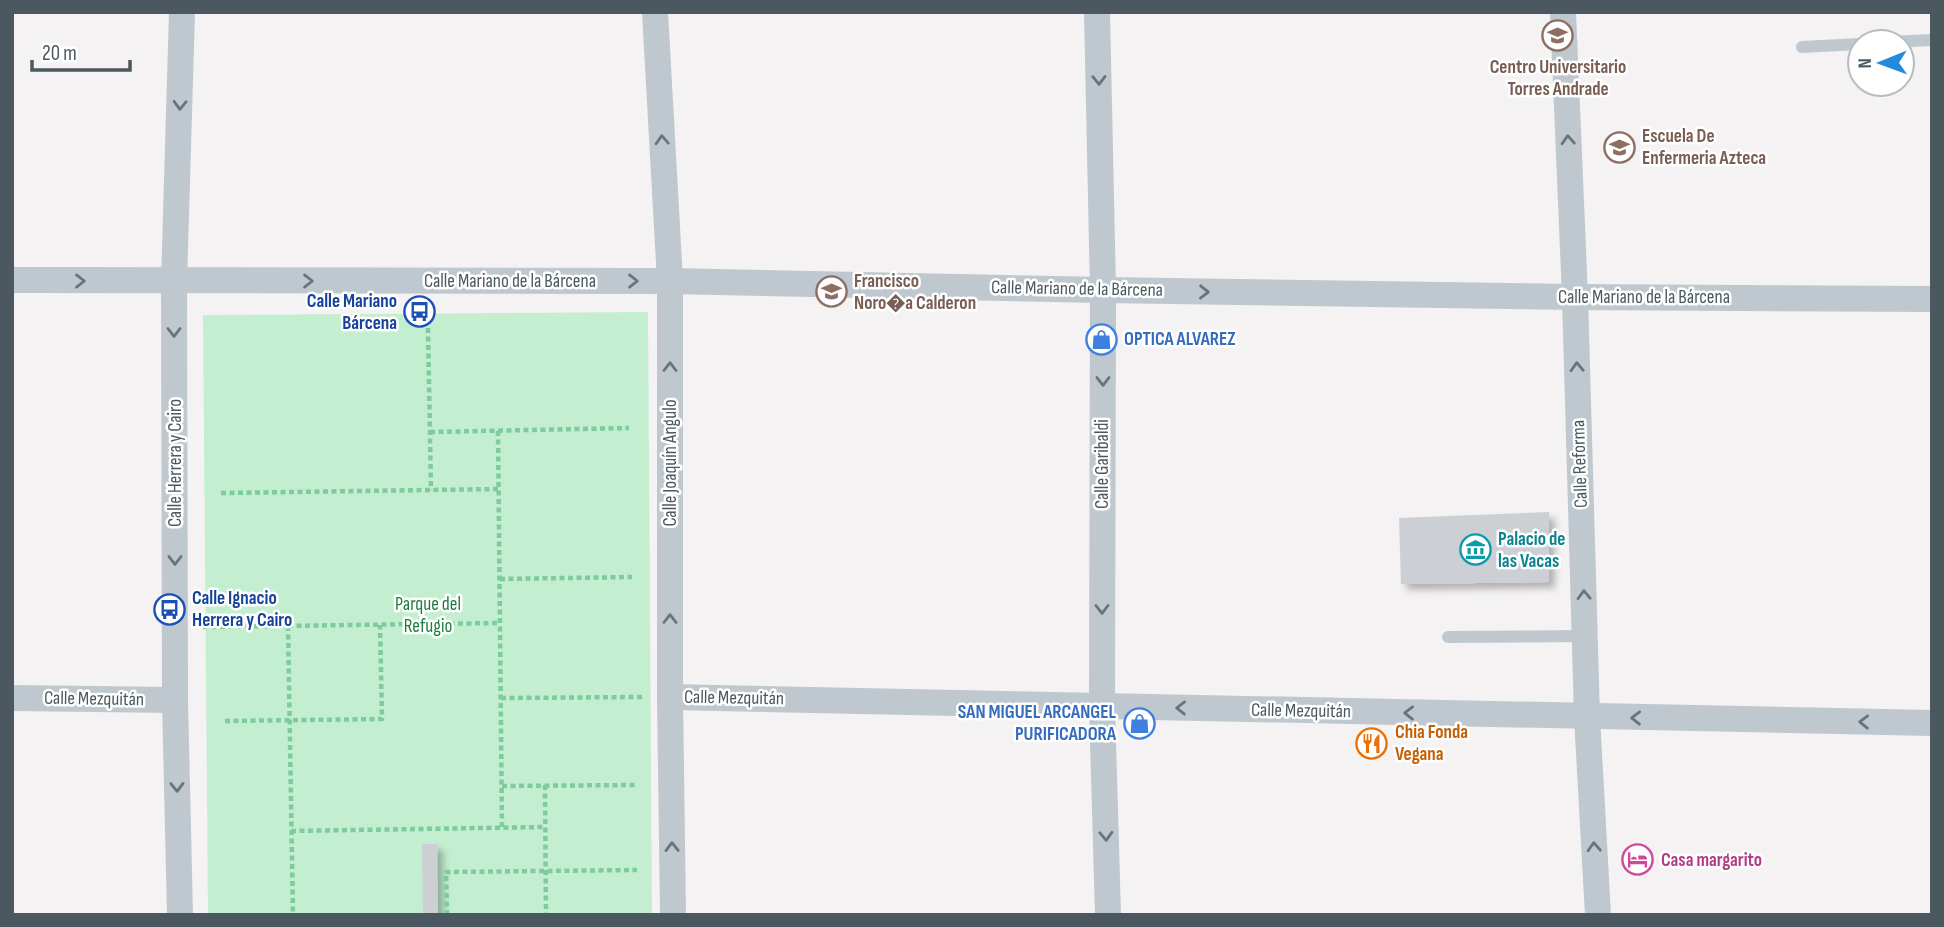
<svg xmlns="http://www.w3.org/2000/svg" width="1944" height="927" viewBox="0 0 1944 927" font-family="'Sofia Sans Condensed',sans-serif">
  <style>
    .green { fill: #c4eed0 }
    .building { fill: #ccd0d4; filter: url(#shadow) }
    .lines { fill: none; stroke-linecap: round; stroke-linejoin: round }
    .path { stroke: #7ecb9c; stroke-width: 4.5; stroke-dasharray: 5 3.5; stroke-linecap: butt }
    .service { stroke: #bfc8ce; stroke-width: 12 }
    .minor { stroke: #bfc8ce; stroke-width: 26 }
    .oneway { stroke: #68747b }
    .labels { text-anchor: middle; dominant-baseline: central; stroke-width: 5; stroke-linejoin: round; paint-order: stroke }
    .education-label { font-size: 19px; font-weight: bold; fill: #785e54; stroke: #fff; text-anchor: start }
    .street-label { font-size: 19px; fill: #4b585f; stroke: #fff }
    .transit-label { font-size: 19px; font-weight: bold; fill: #164399; stroke: #fff; text-anchor: end }
    .shop-label { font-size: 19px; font-weight: bold; fill: #366cbe; stroke: #fff; text-anchor: start }
    .culture-label { font-size: 19px; font-weight: bold; fill: #0d838f; stroke: #fff; text-anchor: start }
    .park-label { font-size: 19px; fill: #1d7e42; stroke: #fff }
    .food-label { font-size: 19px; font-weight: bold; fill: #c56008; stroke: #fff; text-anchor: start }
    .hotel-label { font-size: 19px; font-weight: bold; fill: #b23c85; stroke: #fff; text-anchor: start }
  </style>
  <defs>
    <filter id="shadow"><feDropShadow dx="6" dy="6" stdDeviation="3.5" flood-color="#0004"/></filter>
  </defs>
  <rect width="100%" height="100%" fill="#f4f2f2"/>
  <path class="green" d="M 648,312 L 652,915 L 208,915 L 203,315 Z"/>
  <g class="building">
    <path d="M 1549,512 L 1549,582 L 1401,584 L 1399,518 Z"/>
    <path d="M 422,844 L 437,844 L 438,915 L 423,915 Z"/>
  </g>
  <g class="lines">
    <g class="path">
      <path d="M 428,328 L 431,490"/>
      <path d="M 498,431 L 502,828"/>
      <path d="M 430,432 L 629,428"/>
      <path d="M 221,493 L 499,489"/>
      <path d="M 500,579 L 632,577"/>
      <path d="M 288,626 L 293,915"/>
      <path d="M 203,627 L 500,623"/>
      <path d="M 501,698 L 642,697"/>
      <path d="M 225,721 L 382,719 L 380,625"/>
      <path d="M 545,785 L 546,915"/>
      <path d="M 502,786 L 635,785"/>
      <path d="M 291,831 L 545,827"/>
      <path d="M 447,915 L 446,872 L 637,870"/>
    </g>
    <g class="service">
      <path d="M 1890,42 L 1932,40"/>
      <path d="M 1802,47 L 1860,44"/>
      <path d="M 1448,637 L 1585,636"/>
    </g>
    <g class="minor">
      <path d="M 655,12 L 670,281 L 670,697 L 673,915"/>
      <path d="M 1097,12 L 1103,290 L 1102,706 L 1108,915"/>
      <path d="M 1563,12 L 1575,297 L 1587,717 L 1598,915"/>
      <path d="M 12,280 L 670,281 L 1103,290 L 1575,297 L 1932,299"/>
      <path d="M 670,697 L 1932,723"/>
      <path d="M 12,698 L 175,700"/>
      <path d="M 180,915 L 175,700 L 174,282 L 182,12"/>
    </g>
  </g>
  <defs><path id="oneway-chevron" d="M-2-3.5L2.5 0L-2 3.5" fill="none" stroke-width="1.6" stroke-linecap="round" stroke-linejoin="round" transform="scale(1.75)"/></defs>
  <g class="oneway">
    <use href="#oneway-chevron" transform="translate(1099 80) rotate(89)"/>
    <use href="#oneway-chevron" transform="translate(180 105) rotate(92)"/>
    <use href="#oneway-chevron" transform="translate(662 140) rotate(-93)"/>
    <use href="#oneway-chevron" transform="translate(1568 140) rotate(-93)"/>
    <use href="#oneway-chevron" transform="translate(80 281)"/>
    <use href="#oneway-chevron" transform="translate(308 281)"/>
    <use href="#oneway-chevron" transform="translate(633 281)"/>
    <use href="#oneway-chevron" transform="translate(1204 292) rotate(1)"/>
    <use href="#oneway-chevron" transform="translate(174 332) rotate(90)"/>
    <use href="#oneway-chevron" transform="translate(670 367) rotate(-90)"/>
    <use href="#oneway-chevron" transform="translate(1577 367) rotate(-92)"/>
    <use href="#oneway-chevron" transform="translate(1103 381) rotate(90)"/>
    <use href="#oneway-chevron" transform="translate(175 560) rotate(90)"/>
    <use href="#oneway-chevron" transform="translate(1584 595) rotate(-92)"/>
    <use href="#oneway-chevron" transform="translate(1102 609) rotate(90)"/>
    <use href="#oneway-chevron" transform="translate(670 619) rotate(-90)"/>
    <use href="#oneway-chevron" transform="translate(1181 708) rotate(-179)"/>
    <use href="#oneway-chevron" transform="translate(1409 713) rotate(-179)"/>
    <use href="#oneway-chevron" transform="translate(1636 718) rotate(-179)"/>
    <use href="#oneway-chevron" transform="translate(1864 722) rotate(-179)"/>
    <use href="#oneway-chevron" transform="translate(177 787) rotate(89)"/>
    <use href="#oneway-chevron" transform="translate(1106 836) rotate(88)"/>
    <use href="#oneway-chevron" transform="translate(672 847) rotate(-91)"/>
    <use href="#oneway-chevron" transform="translate(1594 847) rotate(-93)"/>
  </g>
  <defs>
    <symbol id="university-ring" viewBox="-11 -11 22 22"><circle r="9.5" fill="#fff" stroke="#8d6e63" stroke-width="1.5"/><path d="M0-5L7-2L0 1L-7-2ZM-4 1L0 2.5L4 1V4Q0 6-4 4Z" fill="#8d6e63"/></symbol>
    <symbol id="school-ring" viewBox="-11 -11 22 22"><circle r="9.5" fill="#fff" stroke="#8d6e63" stroke-width="1.5"/><path d="M0-5L7-2L0 1L-7-2ZM-4 1L0 2.5L4 1V4Q0 6-4 4Z" fill="#8d6e63"/></symbol>
    <symbol id="bus-ring" viewBox="-11 -11 22 22"><circle r="9.5" fill="#fff" stroke="#1a4fb4" stroke-width="1.5"/><path d="M-5-6H5V4H4V6H2V4H-2V6H-4V4H-5ZM-3.5-4V0h7V-4ZM-3.5 1.2v1.5H-2V1.2ZM2 1.2v1.5H3.5V1.2Z" fill="#1a4fb4"/></symbol>
    <symbol id="shop-ring" viewBox="-11 -11 22 22"><circle r="9.5" fill="#fff" stroke="#3f7fe0" stroke-width="1.5"/><path d="M-5-2.5h2.3a2.7 3.5 0 0 1 5.4 0H5L5.5 6h-11ZM-1.5-2.5h3a1.5 2.3 0 0 0-3 0Z" fill="#3f7fe0"/></symbol>
    <symbol id="museum-ring" viewBox="-11 -11 22 22"><circle r="9.5" fill="#fff" stroke="#0f9aa8" stroke-width="1.5"/><path d="M0-6L6-3V-2H-6V-3ZM-5-1h2V3h-2ZM-1-1h2V3h-2ZM3-1h2V3H3ZM-6 4H6V6H-6Z" fill="#0f9aa8"/></symbol>
    <symbol id="restaurant-ring" viewBox="-11 -11 22 22"><circle r="9.5" fill="#fff" stroke="#e8710a" stroke-width="1.5"/><path d="M-5-6h1v4h1v-4h1v4h1v-4h1v5L-1.5 .5V6h-2V.5L-5-1ZM5-6V6H3V1.5H1.5Q1.5-4 5-6Z" fill="#e8710a"/></symbol>
    <symbol id="hotel-ring" viewBox="-11 -11 22 22"><circle r="9.5" fill="#fff" stroke="#d1479c" stroke-width="1.5"/><path d="M-6-4.5h1.5V1H6V5H4.5V3h-9V5H-6ZM-4 0a1.8 1.8 0 1 1 3.6 0ZM.5 0V-2.5h3Q6-2.5 6 0Z" fill="#d1479c"/></symbol>
  </defs>
  <g fill-rule="evenodd">
    <use href="#university-ring" x="1540" y="18" width="35" height="35"/>
    <use href="#university-ring" x="1602" y="130" width="35" height="35"/>
    <use href="#school-ring" x="814" y="274" width="35" height="35"/>
    <use href="#bus-ring" x="402" y="294" width="35" height="35"/>
    <use href="#shop-ring" x="1084" y="322" width="35" height="35"/>
    <use href="#museum-ring" x="1458" y="532" width="35" height="35"/>
    <use href="#bus-ring" x="152" y="592" width="35" height="35"/>
    <use href="#shop-ring" x="1122" y="706" width="35" height="35"/>
    <use href="#restaurant-ring" x="1354" y="726" width="35" height="35"/>
    <use href="#hotel-ring" x="1620" y="842" width="35" height="35"/>
  </g>
  <g class="labels">
    <g class="education-label">
      <text x="1558" y="67" text-anchor="middle">Centro Universitario<tspan x="1558" dy="22">Torres Andrade</tspan></text>
      <text x="1642" y="136">Escuela De<tspan x="1642" dy="22">Enfermeria Azteca</tspan></text>
      <text x="854" y="281">Francisco<tspan x="854" dy="22">Noro�a Calderon</tspan></text>
    </g>
    <g class="street-label">
      <text x="510" y="281">Calle Mariano de la Bárcena</text>
      <text transform="translate(1077 289) rotate(1)">Calle Mariano de la Bárcena</text>
      <text x="1644" y="297">Calle Mariano de la Bárcena</text>
      <text transform="translate(175 463) rotate(-90)">Calle Herrera y Cairo</text>
      <text transform="translate(670 463) rotate(-90)">Calle Joaquín Angulo</text>
      <text transform="translate(1102 464) rotate(-90)">Calle Garibaldi</text>
      <text transform="translate(1580 464) rotate(-92)">Calle Reforma</text>
      <text transform="translate(734 698) rotate(1)">Calle Mezquitán</text>
      <text transform="translate(94 699) rotate(1)">Calle Mezquitán</text>
      <text transform="translate(1301 711) rotate(1)">Calle Mezquitán</text>
    </g>
    <g class="transit-label">
      <text x="397" y="301">Calle Mariano<tspan x="397" dy="22">Bárcena</tspan></text>
      <text x="192" y="598" text-anchor="start">Calle Ignacio<tspan x="192" dy="22">Herrera y Cairo</tspan></text>
    </g>
    <g class="shop-label">
      <text x="1124" y="339">OPTICA ALVAREZ</text>
      <text x="1116" y="712" text-anchor="end">SAN MIGUEL ARCANGEL<tspan x="1116" dy="22">PURIFICADORA</tspan></text>
    </g>
    <g class="culture-label">
      <text x="1498" y="539">Palacio de<tspan x="1498" dy="22">las Vacas</tspan></text>
    </g>
    <g class="park-label">
      <text x="428" y="604">Parque del<tspan x="428" dy="22">Refugio</tspan></text>
    </g>
    <g class="food-label">
      <text x="1395" y="732">Chia Fonda<tspan x="1395" dy="22">Vegana</tspan></text>
    </g>
    <g class="hotel-label">
      <text x="1661" y="860">Casa margarito</text>
    </g>
  </g>
  <rect width="1944" height="927" fill="none" stroke="#4b585f" stroke-width="28"/>
  <g transform="translate(1881 63) rotate(269)"><circle r="33" fill="#ffffff" stroke="#b7bcbf" stroke-width="2"/>
  <path d="M0-5L12 26L0 18L-12 26Z" fill="#248adc"/>
  <text y="-10" font-size="19" font-weight="bold" text-anchor="middle" fill="#4b585f">N</text>
  </g>
  <path d="M32 60v10h98v-10" fill="none" stroke="#4b585f" stroke-width="3.5"/>
  <text x="42" y="60" font-size="21" fill="#4b585f" stroke="#ffffff" stroke-width="5" paint-order="stroke">20 m</text>
</svg>
